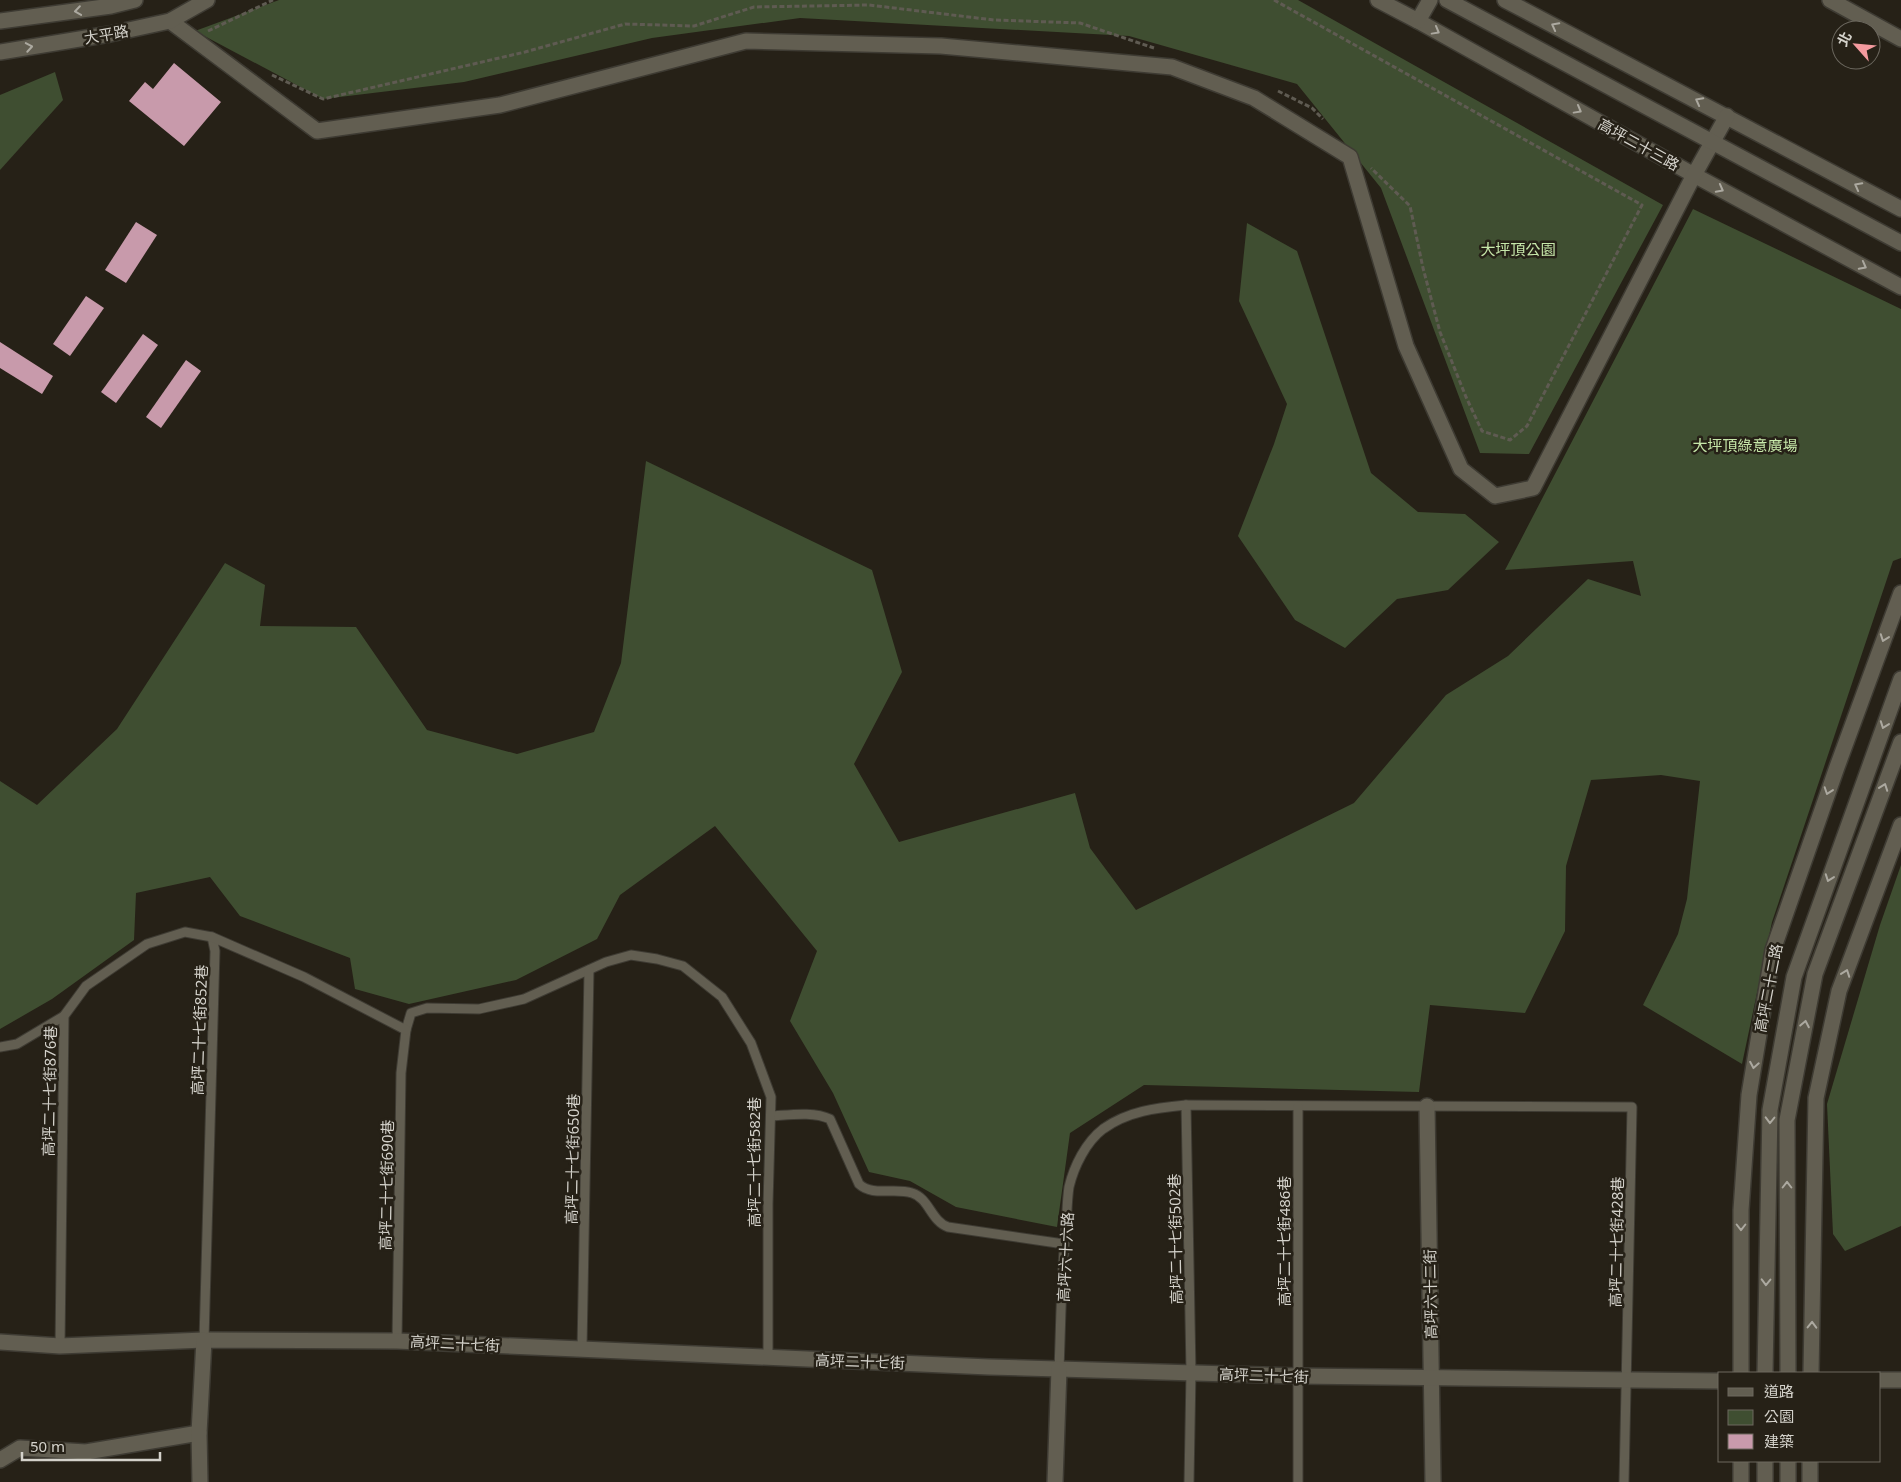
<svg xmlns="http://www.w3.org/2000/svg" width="1901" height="1482" viewBox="0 0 1901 1482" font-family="'Noto Sans','Noto Sans TC',sans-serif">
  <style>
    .green { fill: #3f4e31 }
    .building { fill: #c89aab }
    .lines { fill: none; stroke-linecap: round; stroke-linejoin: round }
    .service-casing { stroke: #3e3b33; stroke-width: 11 }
    .minor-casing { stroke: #3e3b33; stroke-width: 18 }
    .tertiary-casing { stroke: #3e3b33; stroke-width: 18 }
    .path { stroke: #5f5b52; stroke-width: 3; stroke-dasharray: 5 2.5; stroke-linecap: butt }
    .service { stroke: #625e51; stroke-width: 9 }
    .minor { stroke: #625e51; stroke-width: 15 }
    .tertiary { stroke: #625e51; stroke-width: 15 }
    .oneway { stroke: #aca9a0 }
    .labels { text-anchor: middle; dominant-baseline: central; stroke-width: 5; stroke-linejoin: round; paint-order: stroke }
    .street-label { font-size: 15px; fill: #d4d2cb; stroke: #262117 }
    .park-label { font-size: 15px; fill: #c7e8aa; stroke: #262117 }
  </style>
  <rect width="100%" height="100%" fill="#262117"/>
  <g class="green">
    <path d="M 279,0 L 1298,0 L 1663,205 L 1529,454 L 1480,453 L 1381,188 L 1297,84 L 1129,36 L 800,18 L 652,38 L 464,82 L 323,99 L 195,31 Z"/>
    <path d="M 55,72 L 63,100 L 0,170 L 0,95 Z"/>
    <path d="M 1693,209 L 1901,309 L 1901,558 L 1893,561 L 1772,922 L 1742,1064 L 1643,1005 L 1678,934 L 1687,899 L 1700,781 L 1661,775 L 1591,780 L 1566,866 L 1565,931 L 1525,1013 L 1430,1005 L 1419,1092 L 1144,1085 L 1070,1133 L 1057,1227 L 956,1207 L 910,1181 L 869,1172 L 833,1093 L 790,1021 L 817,951 L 715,826 L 620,895 L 597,939 L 516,980 L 409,1004 L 355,989 L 350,958 L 240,916 L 210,877 L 136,893 L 134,940 L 52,999 L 0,1029 L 0,781 L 37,805 L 117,729 L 225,563 L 265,585 L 260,626 L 356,627 L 427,730 L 517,754 L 594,732 L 621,663 L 646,461 L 872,570 L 902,672 L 854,764 L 899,842 L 1075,793 L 1090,848 L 1136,910 L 1354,803 L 1446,695 L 1508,656 L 1588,579 L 1641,596 L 1633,561 L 1505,570 Z"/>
    <path d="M 1247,223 L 1297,251 L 1371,473 L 1418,512 L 1465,514 L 1499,542 L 1448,590 L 1397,599 L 1345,648 L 1295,620 L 1238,536 L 1274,444 L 1287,404 L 1239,301 Z"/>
    <path d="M 1901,865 L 1901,1226 L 1845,1251 L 1833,1234 L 1827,1104 L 1880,925 Z"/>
  </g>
  <g class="building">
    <path d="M 174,63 L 221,102 L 184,146 L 129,101 L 145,82 L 153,89 Z"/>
    <path d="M 136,222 L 157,235 L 126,283 L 105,270 Z"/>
    <path d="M 86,296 L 104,308 L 70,356 L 53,344 Z"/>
    <path d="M 143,334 L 158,345 L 116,403 L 101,392 Z"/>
    <path d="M 0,342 L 53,376 L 42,394 L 0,368 Z"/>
    <path d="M 186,360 L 201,371 L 161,428 L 146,417 Z"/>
  </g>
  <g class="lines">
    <defs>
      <g id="service">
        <path d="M 0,1047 L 17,1044 L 64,1016"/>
        <path d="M 1186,1105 L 1191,1372 L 1189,1482"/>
        <path d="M 771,1116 C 789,1115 813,1111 830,1119 L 859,1184 C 873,1197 894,1187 912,1193 C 929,1198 931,1221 948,1227 L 1064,1244"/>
        <path d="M 204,1340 L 215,951 L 212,937"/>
        <path d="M 397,1341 L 401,1073 L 406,1030 L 411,1013 L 427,1008 L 479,1009 L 524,999 L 606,962 L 631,955 L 657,959 L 683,966 L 722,997 L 751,1043 L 771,1097 L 768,1204 L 768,1357"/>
        <path d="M 60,1346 L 64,1016 L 86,986 L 147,944 L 185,932 L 212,937 L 304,977 L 406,1030"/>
        <path d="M 582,1349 L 589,970"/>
        <path d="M 1059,1369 C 1061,1322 1061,1275 1066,1228 C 1067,1215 1067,1200 1069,1187 C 1074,1166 1086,1142 1103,1129 C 1128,1111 1156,1108 1186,1105 L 1632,1107 L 1624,1482"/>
        <path d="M 1298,1482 L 1298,1107"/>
      </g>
      <g id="minor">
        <path d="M 1378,0 L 1418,21 L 1694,175 L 1901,287"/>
        <path d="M 1505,0 L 1901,209"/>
        <path d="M 1830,0 L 1901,39"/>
        <path d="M 170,21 L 317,131 L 500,105 L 746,41 L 941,46 L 1172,67 L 1254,98 L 1350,157 L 1406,346 L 1461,469 L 1495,496 L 1533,488 L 1694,175 L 1727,116"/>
        <path d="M 1418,21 L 1430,0"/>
        <path d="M 1427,1106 L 1433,1482"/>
        <path d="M 0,1342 L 60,1346 L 204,1340 L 397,1341 L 989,1367 L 1298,1376 L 1720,1381"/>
        <path d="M 1741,1373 L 1741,1210 L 1749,1095 L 1773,950 L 1837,767 L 1901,593"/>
        <path d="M 1811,1373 L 1816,1098 L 1839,991 L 1901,825"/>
        <path d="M 1880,1380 L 1901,1380"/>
        <path d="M 0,1460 L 20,1448 L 86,1452 L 199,1433"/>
        <path d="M 200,1482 L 199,1433 L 204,1340"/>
        <path d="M 1055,1482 L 1059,1369"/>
        <path d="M 1741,1482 L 1741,1461"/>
        <path d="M 1810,1482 L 1810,1461"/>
      </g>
      <g id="tertiary">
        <path d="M 1447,0 L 1901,243"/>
        <path d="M 0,21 L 111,6 L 135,0"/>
        <path d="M 0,52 L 110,34 L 170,21 L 207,0"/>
        <path d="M 1765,1373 L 1770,1110 L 1794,977 L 1901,679"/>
        <path d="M 1788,1373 L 1787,1120 L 1815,974 L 1901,742"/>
        <path d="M 1765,1461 L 1765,1482"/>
        <path d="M 1788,1461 L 1788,1482"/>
      </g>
    </defs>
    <use href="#service" class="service-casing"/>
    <use href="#minor" class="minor-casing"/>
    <use href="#tertiary" class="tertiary-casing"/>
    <g class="path">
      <path d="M 1274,0 L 1642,205 L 1527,426 L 1510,440 L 1482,431 L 1466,397 L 1440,332 L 1423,268 L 1410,206 L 1371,168"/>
      <path d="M 208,31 L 273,0"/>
      <path d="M 272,75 L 323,99 L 525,52 L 625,24 L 694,26 L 754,7 L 869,5 L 994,20 L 1080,23 L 1154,48"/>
      <path d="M 1278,91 L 1312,108 L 1323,119"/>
    </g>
    <use href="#service" class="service"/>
    <use href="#minor" class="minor"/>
    <use href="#tertiary" class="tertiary"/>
  </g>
  <defs><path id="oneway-chevron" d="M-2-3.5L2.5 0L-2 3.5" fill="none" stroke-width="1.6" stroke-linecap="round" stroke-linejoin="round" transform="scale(1.25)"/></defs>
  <g class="oneway">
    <use href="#oneway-chevron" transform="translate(78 11) rotate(172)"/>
    <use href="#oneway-chevron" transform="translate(1555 26) rotate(-152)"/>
    <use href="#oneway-chevron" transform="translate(1436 31) rotate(29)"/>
    <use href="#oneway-chevron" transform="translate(29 47) rotate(-10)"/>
    <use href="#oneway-chevron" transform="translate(1699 101) rotate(-152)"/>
    <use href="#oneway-chevron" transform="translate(1578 110) rotate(29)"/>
    <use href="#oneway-chevron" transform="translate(1858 186) rotate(-152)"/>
    <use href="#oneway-chevron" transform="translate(1720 189) rotate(28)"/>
    <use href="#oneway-chevron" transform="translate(1863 266) rotate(28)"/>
    <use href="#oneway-chevron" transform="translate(1884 638) rotate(110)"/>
    <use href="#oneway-chevron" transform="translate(1884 725) rotate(110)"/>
    <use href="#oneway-chevron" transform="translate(1884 787) rotate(-70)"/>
    <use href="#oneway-chevron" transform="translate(1828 791) rotate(109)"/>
    <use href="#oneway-chevron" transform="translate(1829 878) rotate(110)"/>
    <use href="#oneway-chevron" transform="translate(1846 973) rotate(-70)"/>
    <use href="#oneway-chevron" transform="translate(1805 1024) rotate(-79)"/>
    <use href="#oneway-chevron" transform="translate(1754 1065) rotate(100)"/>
    <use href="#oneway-chevron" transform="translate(1770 1120) rotate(91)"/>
    <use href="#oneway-chevron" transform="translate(1787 1185) rotate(-90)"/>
    <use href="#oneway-chevron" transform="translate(1741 1227) rotate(90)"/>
    <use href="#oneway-chevron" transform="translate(1766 1282) rotate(91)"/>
    <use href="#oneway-chevron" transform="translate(1812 1325) rotate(-89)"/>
  </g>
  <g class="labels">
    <g class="street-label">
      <text transform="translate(106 34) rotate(-10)">大平路</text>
      <text transform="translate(1639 144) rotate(29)">高坪二十三路</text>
      <text transform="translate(1768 988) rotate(-79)">高坪二十二路</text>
      <text transform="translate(199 1030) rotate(-88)">高坪二十七街852巷</text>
      <text transform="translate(49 1091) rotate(-89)">高坪二十七街876巷</text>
      <text transform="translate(572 1159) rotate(-89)">高坪二十七街650巷</text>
      <text transform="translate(754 1162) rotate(-90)">高坪二十七街582巷</text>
      <text transform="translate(386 1185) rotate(-89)">高坪二十七街690巷</text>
      <text transform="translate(1175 1239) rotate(-91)">高坪二十七街502巷</text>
      <text transform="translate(1284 1241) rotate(-90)">高坪二十七街486巷</text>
      <text transform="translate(1616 1242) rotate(-89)">高坪二十七街428巷</text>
      <text transform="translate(1065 1257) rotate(-87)">高坪六十六路</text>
      <text transform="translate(1430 1294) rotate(-91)">高坪六十二街</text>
      <text transform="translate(455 1343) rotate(3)">高坪二十七街</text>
      <text transform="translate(860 1361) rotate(2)">高坪二十七街</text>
      <text transform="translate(1264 1375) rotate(2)">高坪二十七街</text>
    </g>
    <g class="park-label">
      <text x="1518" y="249">大坪頂公園</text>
      <text x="1745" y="445">大坪頂綠意廣場</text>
    </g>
  </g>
  <rect x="1718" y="1372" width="162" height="90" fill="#262117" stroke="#6c685f"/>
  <rect x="1728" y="1388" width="25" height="8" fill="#625e51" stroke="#6c685f"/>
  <text x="1764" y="1397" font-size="15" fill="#d4d2cb">道路</text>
  <rect x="1728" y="1410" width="25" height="15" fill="#3f4e31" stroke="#6c685f"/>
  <text x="1764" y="1422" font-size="15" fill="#d4d2cb">公園</text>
  <rect x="1728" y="1434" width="25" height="15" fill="#c89aab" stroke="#6c685f"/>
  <text x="1764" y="1447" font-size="15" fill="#d4d2cb">建築</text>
  <g transform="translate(1856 45) rotate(297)"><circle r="24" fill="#262117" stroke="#6c685f"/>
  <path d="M0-4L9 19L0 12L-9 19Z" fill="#f49b9f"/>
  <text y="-8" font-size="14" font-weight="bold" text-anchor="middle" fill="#d4d2cb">北</text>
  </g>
  <path d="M22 1452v8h138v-8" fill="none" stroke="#d4d2cb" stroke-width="2.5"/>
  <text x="30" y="1452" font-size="15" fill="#d4d2cb" stroke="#262117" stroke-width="4" paint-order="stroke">50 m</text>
</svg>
